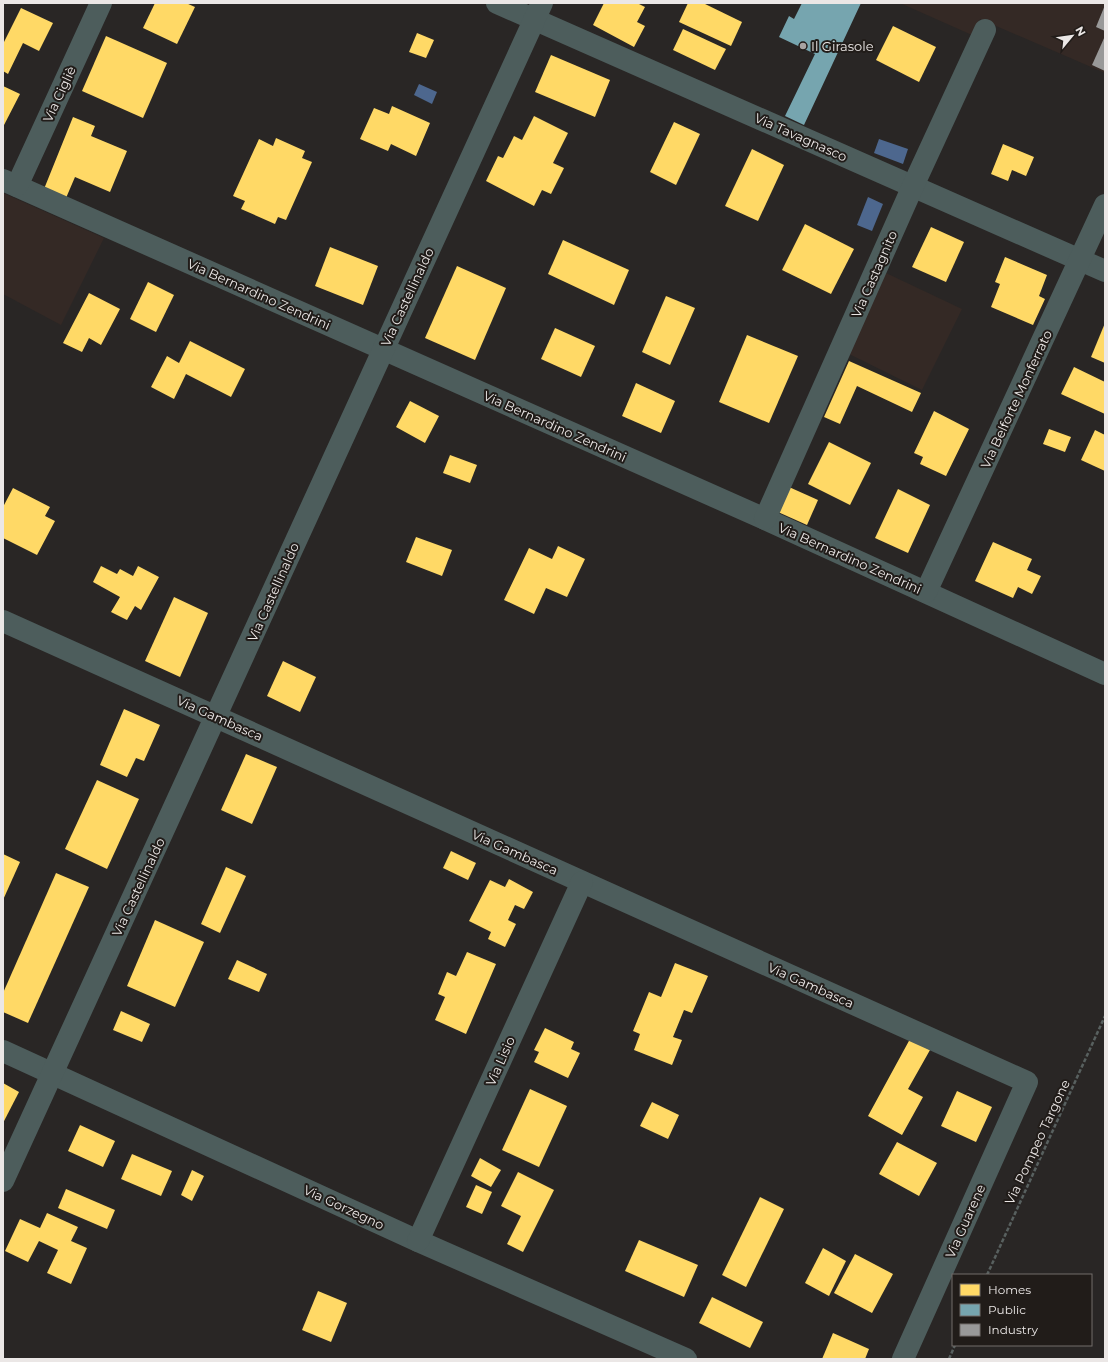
<svg xmlns="http://www.w3.org/2000/svg" width="1108" height="1362" viewBox="0 0 1108 1362" font-family="Montserrat,sans-serif">
  <style>
    .built { fill: #342925 }
    .water { fill: #4d678e }
    .homes { fill: #ffd966 }
    .public { fill: #76a5af }
    .industry { fill: #999 }
    .lines { fill: none; stroke-linecap: round; stroke-linejoin: round }
    .path { stroke: #58605f; stroke-width: 2.5; stroke-dasharray: 4 2; stroke-linecap: butt }
    .minor { stroke: #4d5d5c; stroke-width: 22 }
    .poi-dot { fill: #a7a3a2; stroke: #211c19; stroke-width: 1.5 }
    .labels { text-anchor: middle; dominant-baseline: central; stroke-width: 4; stroke-linejoin: round; paint-order: stroke }
    .poi-label { font-size: 13px; fill: #ebe7e6; stroke: #211c19; text-anchor: start }
    .street-label { font-size: 13px; fill: #ebe7e6; stroke: #211c19 }
  </style>
  <rect width="100%" height="100%" fill="#292625"/>
  <g class="built">
    <path d="M 900,3 L 1105,3 L 1105,73 L 980,19 L 972,35 Z"/>
    <path d="M 3,193 L 104,238 L 61,325 L 3,294 Z"/>
    <path d="M 886,273 L 962,309 L 922,390 L 849,354 Z"/>
  </g>
  <g class="water">
    <path d="M 419,84 L 437,92 L 432,104 L 414,95 Z"/>
    <path d="M 879,139 L 908,149 L 903,164 L 874,153 Z"/>
    <path d="M 868,197 L 883,204 L 872,231 L 857,225 Z"/>
  </g>
  <g class="homes">
    <path d="M 155,3 L 186,3 L 195,7 L 177,44 L 143,28 Z"/>
    <path d="M 604,3 L 637,3 L 645,7 L 637,22 L 645,26 L 634,47 L 593,25 Z"/>
    <path d="M 688,3 L 703,3 L 742,22 L 731,46 L 679,22 Z"/>
    <path d="M 21,8 L 53,23 L 39,51 L 23,43 L 8,74 L 3,71 L 3,44 Z"/>
    <path d="M 893,26 L 936,47 L 919,82 L 876,60 Z"/>
    <path d="M 683,29 L 726,49 L 715,70 L 673,50 Z"/>
    <path d="M 417,33 L 434,40 L 426,58 L 409,52 Z"/>
    <path d="M 106,36 L 167,63 L 143,118 L 82,91 Z"/>
    <path d="M 551,55 L 610,80 L 595,117 L 535,92 Z"/>
    <path d="M 3,86 L 20,94 L 3,127 Z"/>
    <path d="M 392,106 L 430,123 L 416,156 L 391,144 L 388,151 L 360,139 L 374,108 L 389,114 Z"/>
    <path d="M 534,116 L 568,133 L 553,163 L 564,168 L 551,194 L 542,190 L 534,206 L 486,181 L 498,156 L 503,158 L 514,136 L 522,140 Z"/>
    <path d="M 73,117 L 95,126 L 91,136 L 127,151 L 110,192 L 75,177 L 66,198 L 44,189 Z"/>
    <path d="M 674,122 L 700,134 L 676,185 L 650,172 Z"/>
    <path d="M 276,138 L 305,151 L 302,158 L 312,162 L 286,220 L 278,217 L 275,224 L 241,209 L 245,201 L 233,196 L 259,139 L 273,146 Z"/>
    <path d="M 1003,144 L 1034,157 L 1026,176 L 1012,170 L 1008,181 L 991,174 Z"/>
    <path d="M 752,149 L 784,165 L 758,221 L 725,206 Z"/>
    <path d="M 805,224 L 854,249 L 831,294 L 782,270 Z"/>
    <path d="M 931,227 L 964,242 L 946,282 L 912,267 Z"/>
    <path d="M 563,240 L 629,270 L 614,305 L 548,274 Z"/>
    <path d="M 330,247 L 378,266 L 363,305 L 315,286 Z"/>
    <path d="M 1005,257 L 1047,275 L 1039,296 L 1045,299 L 1033,325 L 991,307 L 1000,284 L 995,282 Z"/>
    <path d="M 457,266 L 506,288 L 475,360 L 425,338 Z"/>
    <path d="M 148,282 L 174,295 L 156,332 L 130,319 Z"/>
    <path d="M 89,293 L 120,309 L 101,345 L 89,338 L 82,352 L 63,343 Z"/>
    <path d="M 666,296 L 695,308 L 670,365 L 642,352 Z"/>
    <path d="M 1105,323 L 1105,363 L 1091,357 Z"/>
    <path d="M 555,328 L 595,346 L 581,377 L 541,359 Z"/>
    <path d="M 747,335 L 798,356 L 769,423 L 719,402 Z"/>
    <path d="M 190,341 L 245,369 L 231,397 L 186,374 L 174,399 L 151,387 L 167,356 L 179,363 Z"/>
    <path d="M 849,361 L 921,393 L 912,412 L 857,386 L 840,424 L 824,417 Z"/>
    <path d="M 1074,367 L 1105,382 L 1105,414 L 1061,394 Z"/>
    <path d="M 636,383 L 675,401 L 661,433 L 622,416 Z"/>
    <path d="M 410,401 L 439,416 L 425,443 L 396,427 Z"/>
    <path d="M 934,411 L 969,429 L 946,476 L 920,464 L 923,457 L 914,453 Z"/>
    <path d="M 1049,429 L 1071,437 L 1065,452 L 1043,444 Z"/>
    <path d="M 1095,430 L 1105,435 L 1105,471 L 1081,460 Z"/>
    <path d="M 829,442 L 871,463 L 850,505 L 808,484 Z"/>
    <path d="M 450,455 L 477,465 L 470,483 L 443,473 Z"/>
    <path d="M 789,487 L 818,500 L 807,525 L 778,512 Z"/>
    <path d="M 13,488 L 50,507 L 45,516 L 55,521 L 37,555 L 3,538 L 3,507 Z"/>
    <path d="M 898,489 L 930,505 L 908,553 L 875,538 Z"/>
    <path d="M 416,537 L 452,550 L 442,576 L 406,562 Z"/>
    <path d="M 993,542 L 1032,559 L 1027,570 L 1041,576 L 1032,594 L 1018,587 L 1013,598 L 975,581 Z"/>
    <path d="M 558,546 L 585,559 L 567,597 L 546,588 L 534,614 L 504,600 L 529,548 L 552,559 Z"/>
    <path d="M 101,566 L 117,574 L 120,569 L 133,576 L 138,566 L 159,577 L 141,610 L 135,606 L 127,620 L 111,612 L 120,597 L 93,582 Z"/>
    <path d="M 174,597 L 208,613 L 180,677 L 145,661 Z"/>
    <path d="M 283,661 L 316,677 L 300,712 L 267,696 Z"/>
    <path d="M 124,709 L 160,725 L 144,761 L 136,758 L 127,777 L 100,765 Z"/>
    <path d="M 246,754 L 277,767 L 252,824 L 221,810 Z"/>
    <path d="M 97,780 L 139,799 L 107,869 L 65,849 Z"/>
    <path d="M 451,851 L 476,863 L 468,880 L 443,868 Z"/>
    <path d="M 3,854 L 20,862 L 3,900 Z"/>
    <path d="M 226,867 L 246,876 L 220,933 L 201,924 Z"/>
    <path d="M 56,873 L 89,887 L 28,1023 L 3,1012 L 3,993 Z"/>
    <path d="M 509,879 L 533,892 L 524,909 L 515,905 L 508,920 L 516,924 L 505,947 L 488,939 L 491,932 L 469,921 L 490,880 L 505,887 Z"/>
    <path d="M 155,920 L 204,942 L 175,1007 L 127,986 Z"/>
    <path d="M 467,952 L 496,964 L 466,1034 L 435,1020 L 445,997 L 438,994 L 447,972 L 456,976 Z"/>
    <path d="M 237,960 L 267,974 L 259,992 L 228,979 Z"/>
    <path d="M 675,963 L 708,976 L 692,1013 L 684,1010 L 673,1037 L 682,1040 L 672,1065 L 634,1050 L 640,1034 L 633,1031 L 649,992 L 661,997 Z"/>
    <path d="M 121,1011 L 150,1024 L 142,1042 L 113,1030 Z"/>
    <path d="M 545,1028 L 574,1042 L 571,1049 L 580,1053 L 568,1078 L 534,1062 L 539,1052 L 534,1050 Z"/>
    <path d="M 910,1039 L 930,1050 L 908,1089 L 923,1097 L 902,1135 L 868,1116 Z"/>
    <path d="M 3,1083 L 19,1092 L 3,1123 Z"/>
    <path d="M 530,1089 L 567,1106 L 539,1167 L 502,1150 Z"/>
    <path d="M 957,1091 L 992,1107 L 976,1142 L 941,1126 Z"/>
    <path d="M 652,1102 L 679,1115 L 668,1139 L 640,1126 Z"/>
    <path d="M 80,1125 L 115,1141 L 103,1167 L 68,1151 Z"/>
    <path d="M 897,1142 L 937,1163 L 919,1196 L 879,1174 Z"/>
    <path d="M 132,1154 L 172,1171 L 161,1196 L 121,1179 Z"/>
    <path d="M 480,1158 L 501,1170 L 491,1187 L 471,1176 Z"/>
    <path d="M 192,1170 L 204,1176 L 192,1201 L 181,1195 Z"/>
    <path d="M 518,1172 L 554,1190 L 523,1252 L 507,1244 L 521,1216 L 501,1206 Z"/>
    <path d="M 476,1185 L 492,1192 L 482,1214 L 466,1207 Z"/>
    <path d="M 66,1189 L 115,1210 L 107,1229 L 58,1208 Z"/>
    <path d="M 760,1197 L 784,1209 L 746,1287 L 722,1275 Z"/>
    <path d="M 47,1213 L 78,1227 L 71,1241 L 87,1248 L 71,1284 L 47,1273 L 58,1250 L 39,1241 L 28,1262 L 5,1251 L 20,1219 L 40,1228 Z"/>
    <path d="M 639,1240 L 698,1265 L 684,1297 L 625,1271 Z"/>
    <path d="M 823,1248 L 846,1261 L 829,1296 L 805,1283 Z"/>
    <path d="M 855,1254 L 893,1274 L 872,1313 L 834,1293 Z"/>
    <path d="M 318,1291 L 347,1303 L 331,1342 L 302,1330 Z"/>
    <path d="M 712,1297 L 763,1322 L 750,1348 L 699,1323 Z"/>
    <path d="M 833,1333 L 869,1349 L 865,1359 L 822,1359 Z"/>
  </g>
  <path class="public" d="M 802,3 L 861,3 L 804,125 L 785,116 L 815,54 L 779,37 L 789,16 L 794,19 Z"/>
  <g class="industry">
    <path d="M 1105,5 L 1105,31 L 1096,27 Z"/>
    <path d="M 1105,36 L 1105,71 L 1092,65 Z"/>
  </g>
  <g class="lines">
    <g class="path">
      <path d="M 987,1275 L 1105,1016"/>
      <path d="M 949,1359 L 955,1345"/>
    </g>
    <g class="minor">
      <path d="M 497,3 L 1105,271"/>
      <path d="M 3,180 L 765,519 L 1105,674"/>
      <path d="M 17,186 L 101,3"/>
      <path d="M 765,519 L 913,186 L 985,30"/>
      <path d="M 926,592 L 1105,205"/>
      <path d="M 3,621 L 1027,1082 L 903,1359"/>
      <path d="M 3,1051 L 418,1241 L 686,1359"/>
      <path d="M 3,1181 L 542,3"/>
      <path d="M 418,1241 L 582,882"/>
    </g>
  </g>
  <circle class="poi-dot" cx="803" cy="46" r="4"/>
  <g class="labels">
    <g class="poi-label">
      <text x="811" y="46">Il Girasole</text>
    </g>
    <g class="street-label">
      <text transform="translate(59 94) rotate(-65)">Via Cigliè</text>
      <text transform="translate(801 137) rotate(24)">Via Tavagnasco</text>
      <text transform="translate(874 274) rotate(-66)">Via Castagnito</text>
      <text transform="translate(259 294) rotate(24)">Via Bernardino Zendrini</text>
      <text transform="translate(407 297) rotate(-65)">Via Castellinaldo</text>
      <text transform="translate(1016 399) rotate(-65)">Via Belforte Monferrato</text>
      <text transform="translate(555 426) rotate(24)">Via Bernardino Zendrini</text>
      <text transform="translate(850 558) rotate(24)">Via Bernardino Zendrini</text>
      <text transform="translate(273 592) rotate(-66)">Via Castellinaldo</text>
      <text transform="translate(220 718) rotate(24)">Via Gambasca</text>
      <text transform="translate(515 852) rotate(24)">Via Gambasca</text>
      <text transform="translate(138 887) rotate(-65)">Via Castellinaldo</text>
      <text transform="translate(811 985) rotate(24)">Via Gambasca</text>
      <text transform="translate(500 1061) rotate(-66)">Via Lisio</text>
      <text transform="translate(1037 1142) rotate(-65)">Via Pompeo Targone</text>
      <text transform="translate(344 1207) rotate(25)">Via Gorzegno</text>
      <text transform="translate(965 1221) rotate(-66)">Via Guarene</text>
    </g>
  </g>
  <rect width="1108" height="1362" fill="none" stroke="#ebe7e6" stroke-width="8"/>
  <rect x="952" y="1274" width="140" height="72" fill="#211c19" stroke="#726d6b"/>
  <rect x="960" y="1284" width="20" height="12" fill="#ffd966" stroke="#726d6b"/>
  <text x="988" y="1294" font-size="12" fill="#ebe7e6">Homes</text>
  <rect x="960" y="1304" width="20" height="12" fill="#76a5af" stroke="#726d6b"/>
  <text x="988" y="1314" font-size="12" fill="#ebe7e6">Public</text>
  <rect x="960" y="1324" width="20" height="12" fill="#999999" stroke="#726d6b"/>
  <text x="988" y="1334" font-size="12" fill="#ebe7e6">Industry</text>
  <g transform="translate(1072 36) rotate(61)" stroke="#211c19" stroke-width="3" paint-order="stroke">
  <path d="M0-3L7 15L0 10L-7 15Z" fill="#ebe7e6"/>
  <text y="-6" font-size="11" font-weight="bold" text-anchor="middle" fill="#ebe7e6">N</text>
  </g>
</svg>
